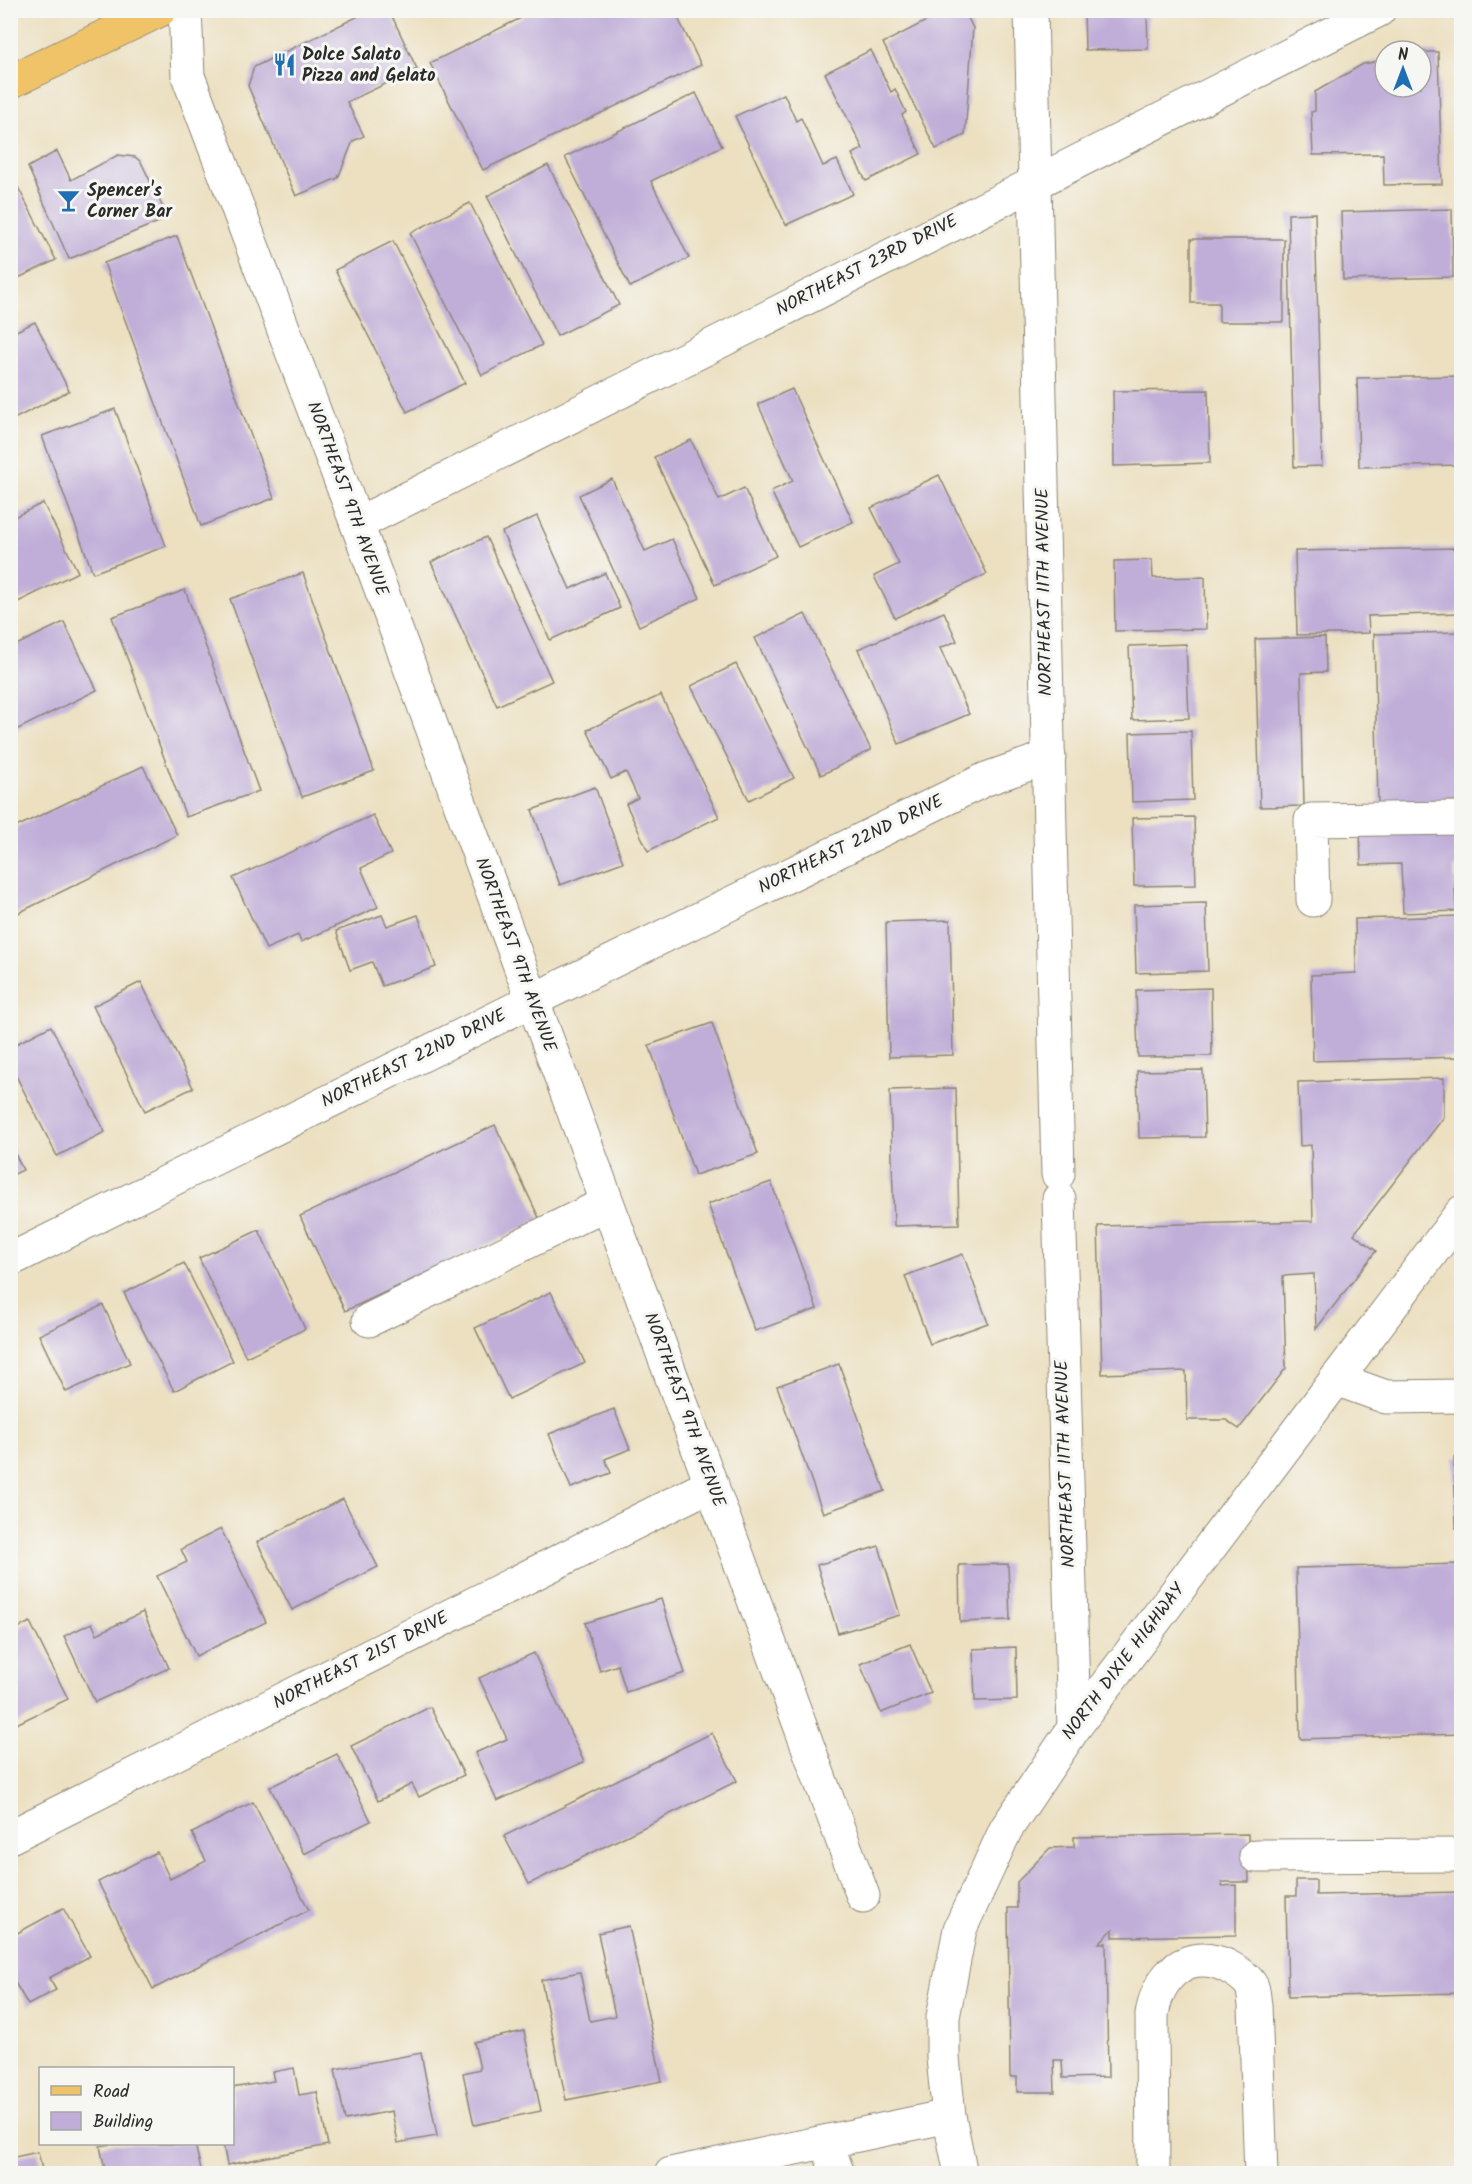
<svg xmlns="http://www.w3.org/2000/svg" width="1472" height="2184" viewBox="0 0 1472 2184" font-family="Kalam,sans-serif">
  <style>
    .building { fill: #c0aed8 }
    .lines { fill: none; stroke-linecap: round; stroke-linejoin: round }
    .minor-casing { stroke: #8c8676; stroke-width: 35 }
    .major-casing { stroke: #8c8676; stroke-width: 35 }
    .minor { stroke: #fff; stroke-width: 33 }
    .major { stroke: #f0c369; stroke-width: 33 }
    .labels { text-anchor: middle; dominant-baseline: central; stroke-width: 6; stroke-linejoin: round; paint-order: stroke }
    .poi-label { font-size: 18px; font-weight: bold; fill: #2b2b2b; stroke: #f6f6f2; text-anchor: start }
    .street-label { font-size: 18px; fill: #2b2b2b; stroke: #f6f6f2 }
  </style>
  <rect width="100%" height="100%" fill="#f6f6f2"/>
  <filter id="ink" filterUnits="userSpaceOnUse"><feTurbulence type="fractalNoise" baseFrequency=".0167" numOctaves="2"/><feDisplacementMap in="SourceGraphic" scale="12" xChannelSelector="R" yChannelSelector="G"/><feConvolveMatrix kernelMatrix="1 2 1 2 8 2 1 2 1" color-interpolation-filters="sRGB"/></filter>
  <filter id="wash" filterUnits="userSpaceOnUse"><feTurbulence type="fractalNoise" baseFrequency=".008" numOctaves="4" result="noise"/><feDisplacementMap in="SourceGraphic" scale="24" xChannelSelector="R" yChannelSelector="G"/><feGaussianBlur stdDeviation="1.35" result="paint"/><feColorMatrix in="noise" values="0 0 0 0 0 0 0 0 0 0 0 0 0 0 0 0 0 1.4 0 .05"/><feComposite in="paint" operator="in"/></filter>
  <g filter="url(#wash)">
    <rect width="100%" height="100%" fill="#ece0c1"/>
    <g id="blocks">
      <g class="building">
        <path d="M 371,10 L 389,10 L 417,69 L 347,102 L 364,136 L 353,141 L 338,178 L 296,196 L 248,86 L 254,67 Z"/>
        <path d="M 537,10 L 674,10 L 701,65 L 483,170 L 430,63 Z"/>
        <path d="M 948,10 L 964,10 L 973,28 L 965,135 L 936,149 L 883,43 Z"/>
        <path d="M 1084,10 L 1147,10 L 1148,49 L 1085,50 Z"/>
        <path d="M 871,50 L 891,92 L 895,89 L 906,112 L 902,115 L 921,154 L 866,181 L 852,154 L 863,149 L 825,73 Z"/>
        <path d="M 1421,52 L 1438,52 L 1442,184 L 1384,185 L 1383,154 L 1313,155 L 1311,112 L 1315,111 L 1315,92 L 1363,64 L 1385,60 L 1385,87 L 1421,87 Z"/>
        <path d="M 696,93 L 722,146 L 651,181 L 689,258 L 630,287 L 565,157 Z"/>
        <path d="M 784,94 L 796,121 L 801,118 L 823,166 L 837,160 L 853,194 L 786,225 L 735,116 Z"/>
        <path d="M 57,151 L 71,180 L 118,155 L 135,157 L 141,162 L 168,218 L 69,259 L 28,167 Z"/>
        <path d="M 548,165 L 619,305 L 557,336 L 487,196 Z"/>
        <path d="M 10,172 L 56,260 L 10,282 Z"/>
        <path d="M 470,203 L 542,345 L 482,375 L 410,233 Z"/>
        <path d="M 1452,209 L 1453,277 L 1343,280 L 1341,212 Z"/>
        <path d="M 1315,213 L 1322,466 L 1294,467 L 1288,214 Z"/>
        <path d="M 177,236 L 274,498 L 201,526 L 104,263 Z"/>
        <path d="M 1191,239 L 1284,239 L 1284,322 L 1219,322 L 1219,303 L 1191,303 Z"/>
        <path d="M 393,241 L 465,383 L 407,412 L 335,270 Z"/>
        <path d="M 35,322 L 69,391 L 10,421 L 10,334 Z"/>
        <path d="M 1462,376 L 1462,465 L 1359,467 L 1357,378 Z"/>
        <path d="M 792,389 L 853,522 L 798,547 L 771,491 L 793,481 L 758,404 Z"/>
        <path d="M 1208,390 L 1210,463 L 1114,466 L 1113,391 Z"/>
        <path d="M 115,409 L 166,546 L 93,573 L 42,436 Z"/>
        <path d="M 691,440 L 719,500 L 744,488 L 776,556 L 715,585 L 654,457 Z"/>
        <path d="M 939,475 L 987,574 L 895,618 L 874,576 L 899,564 L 871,508 Z"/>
        <path d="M 612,479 L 645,551 L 672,539 L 700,598 L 639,626 L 579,495 Z"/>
        <path d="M 43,503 L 78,572 L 10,606 L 10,519 Z"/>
        <path d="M 537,516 L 570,589 L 605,573 L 620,608 L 550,640 L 502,532 Z"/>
        <path d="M 486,537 L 552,681 L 497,706 L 431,562 Z"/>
        <path d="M 1459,548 L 1461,613 L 1368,616 L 1369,633 L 1297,635 L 1295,551 Z"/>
        <path d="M 1152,560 L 1153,578 L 1205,577 L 1206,629 L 1115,631 L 1114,561 Z"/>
        <path d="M 303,573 L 374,771 L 302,797 L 230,599 Z"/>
        <path d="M 185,590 L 259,791 L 186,817 L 112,617 Z"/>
        <path d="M 944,612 L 957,641 L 940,648 L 969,714 L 899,744 L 858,649 Z"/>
        <path d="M 805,614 L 871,750 L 821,775 L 755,638 Z"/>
        <path d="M 64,622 L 97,690 L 10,733 L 10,648 Z"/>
        <path d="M 1462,632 L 1462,801 L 1378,804 L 1374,634 Z"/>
        <path d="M 1325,637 L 1326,672 L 1301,673 L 1304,806 L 1260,807 L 1255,639 Z"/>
        <path d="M 1186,644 L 1189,718 L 1132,720 L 1129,646 Z"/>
        <path d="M 736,664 L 794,778 L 749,800 L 691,686 Z"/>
        <path d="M 661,695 L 719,817 L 648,851 L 626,804 L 638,798 L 626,772 L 611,779 L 587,730 Z"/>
        <path d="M 1191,731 L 1193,800 L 1132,802 L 1130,733 Z"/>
        <path d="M 143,766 L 177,835 L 10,917 L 10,830 Z"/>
        <path d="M 595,787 L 623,862 L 560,885 L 532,810 Z"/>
        <path d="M 373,815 L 391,854 L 361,868 L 378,907 L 301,942 L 298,935 L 266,949 L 233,878 Z"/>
        <path d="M 1194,817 L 1196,885 L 1134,886 L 1132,818 Z"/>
        <path d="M 1462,827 L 1462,867 L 1454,867 L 1456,911 L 1403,913 L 1401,864 L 1361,865 L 1360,830 Z"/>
        <path d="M 1206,903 L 1208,971 L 1136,973 L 1134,905 Z"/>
        <path d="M 382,915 L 387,926 L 418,915 L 436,967 L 382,986 L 372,962 L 350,970 L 336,931 Z"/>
        <path d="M 1462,916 L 1462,1057 L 1313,1061 L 1311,975 L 1356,973 L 1355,919 Z"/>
        <path d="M 950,920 L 953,1055 L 889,1057 L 886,922 Z"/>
        <path d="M 141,982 L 193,1088 L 145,1111 L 93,1006 Z"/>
        <path d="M 1211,988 L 1212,1056 L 1138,1057 L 1136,990 Z"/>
        <path d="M 712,1023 L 758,1154 L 695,1175 L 649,1045 Z"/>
        <path d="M 51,1026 L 105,1132 L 57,1156 L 10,1064 L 10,1047 Z"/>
        <path d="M 1203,1070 L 1205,1137 L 1139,1138 L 1137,1071 Z"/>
        <path d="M 1444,1078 L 1444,1117 L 1354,1234 L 1376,1251 L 1316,1329 L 1314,1274 L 1283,1276 L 1286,1368 L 1239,1429 L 1226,1420 L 1187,1420 L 1186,1371 L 1102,1374 L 1098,1226 L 1313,1221 L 1311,1145 L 1300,1146 L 1298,1082 Z"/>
        <path d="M 956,1088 L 959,1224 L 894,1226 L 890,1090 Z"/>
        <path d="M 495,1125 L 540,1220 L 345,1311 L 300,1216 Z"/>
        <path d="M 10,1144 L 23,1170 L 10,1176 Z"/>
        <path d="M 771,1182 L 817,1309 L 755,1331 L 708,1204 Z"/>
        <path d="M 259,1230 L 305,1329 L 246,1357 L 199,1258 Z"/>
        <path d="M 963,1254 L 988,1323 L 930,1344 L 905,1276 Z"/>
        <path d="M 184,1263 L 233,1361 L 174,1391 L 124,1293 Z"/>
        <path d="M 551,1292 L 585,1363 L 509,1399 L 475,1328 Z"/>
        <path d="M 103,1305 L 130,1363 L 66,1392 L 39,1335 Z"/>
        <path d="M 839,1364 L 885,1491 L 823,1513 L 777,1386 Z"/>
        <path d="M 614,1409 L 630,1449 L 605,1459 L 611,1473 L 571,1488 L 549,1434 Z"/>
        <path d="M 1454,1457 L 1462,1457 L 1462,1527 L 1456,1528 Z"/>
        <path d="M 343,1499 L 378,1567 L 292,1610 L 257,1542 Z"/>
        <path d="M 221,1529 L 266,1622 L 196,1656 L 157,1576 L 187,1562 L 181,1549 Z"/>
        <path d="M 879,1546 L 900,1615 L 838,1633 L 817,1565 Z"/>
        <path d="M 1008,1564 L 1010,1620 L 960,1622 L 959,1565 Z"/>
        <path d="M 1462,1564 L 1462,1734 L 1300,1739 L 1296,1568 Z"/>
        <path d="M 661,1599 L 685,1673 L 626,1692 L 618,1665 L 600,1671 L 585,1623 Z"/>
        <path d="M 143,1612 L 169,1668 L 95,1702 L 64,1636 L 92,1623 L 97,1634 Z"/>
        <path d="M 30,1622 L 68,1699 L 10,1727 L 10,1632 Z"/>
        <path d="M 910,1644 L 931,1693 L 881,1713 L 860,1664 Z"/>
        <path d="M 1016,1647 L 1017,1700 L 975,1701 L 973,1649 Z"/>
        <path d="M 534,1653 L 584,1762 L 497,1801 L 475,1753 L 507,1739 L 479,1678 Z"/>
        <path d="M 430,1707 L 464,1775 L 419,1797 L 412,1784 L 378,1801 L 351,1746 Z"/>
        <path d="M 712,1733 L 737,1781 L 529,1884 L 504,1836 Z"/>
        <path d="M 337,1754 L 371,1821 L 304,1854 L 270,1787 Z"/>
        <path d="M 253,1802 L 309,1910 L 153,1989 L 98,1882 L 157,1852 L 170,1879 L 206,1861 L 192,1833 Z"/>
        <path d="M 1248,1834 L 1249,1882 L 1222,1882 L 1222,1886 L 1236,1885 L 1236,1935 L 1113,1937 L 1113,1929 L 1099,1943 L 1106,1943 L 1108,2077 L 1063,2078 L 1062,2060 L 1054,2060 L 1055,2092 L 1017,2092 L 1017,2077 L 1010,2077 L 1008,1908 L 1017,1908 L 1017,1882 L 1050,1848 L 1074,1847 L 1074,1837 Z"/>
        <path d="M 1296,1880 L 1316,1880 L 1316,1895 L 1462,1892 L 1462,1993 L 1288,1997 L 1286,1896 L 1296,1896 Z"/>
        <path d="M 63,1908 L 90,1956 L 49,1978 L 56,1990 L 28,2005 L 10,1974 L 10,1937 Z"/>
        <path d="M 629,1926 L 662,2081 L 566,2100 L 541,1980 L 580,1972 L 590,2021 L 615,2016 L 598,1933 Z"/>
        <path d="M 524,2031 L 541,2111 L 474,2125 L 463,2073 L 480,2069 L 474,2042 Z"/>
        <path d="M 421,2053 L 437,2136 L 398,2143 L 392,2111 L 345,2120 L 335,2069 Z"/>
        <path d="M 294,2068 L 299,2095 L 317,2092 L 328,2145 L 227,2165 L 223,2144 L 232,2144 L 232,2088 L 274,2081 L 272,2072 Z"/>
        <path d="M 111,2144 L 195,2144 L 202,2174 L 106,2174 L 100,2146 Z"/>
        <path d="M 38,2152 L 43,2174 L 10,2174 L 10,2158 Z"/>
      </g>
    </g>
  </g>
  <g filter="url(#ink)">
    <use href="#blocks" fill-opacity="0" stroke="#8c8676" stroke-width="1.5"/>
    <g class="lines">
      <defs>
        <g id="minor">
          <path d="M 185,10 L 188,76 L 357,524 L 863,1896"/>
          <path d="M 1031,10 L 1058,1174"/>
          <path d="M 357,524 L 1379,10"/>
          <path d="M 1313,900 L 1311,820 L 1462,818"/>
          <path d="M 1059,1199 L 1074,1728"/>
          <path d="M 10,1260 L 531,1001 L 986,779 L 1049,757"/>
          <path d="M 369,1320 L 607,1203"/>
          <path d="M 1336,1379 L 1386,1397 L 1462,1396"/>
          <path d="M 10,1837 L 712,1484"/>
          <path d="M 1256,1856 L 1462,1855"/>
          <path d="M 826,2142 L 838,2174"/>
          <path d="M 671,2174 L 949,2116"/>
          <path d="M 961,2174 L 949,2116 L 943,2058 L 943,2017 L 960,1929 L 1006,1829 L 1074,1728 L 1462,1212"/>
          <path d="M 1153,2174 L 1152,2015 C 1158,1976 1186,1947 1227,1966 C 1236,1971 1247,1977 1252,1987 C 1254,1992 1254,2000 1255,2005 L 1261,2174"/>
        </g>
        <path id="major" d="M 10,82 L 160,10"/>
      </defs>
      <use href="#minor" class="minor-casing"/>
      <use href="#major" class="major-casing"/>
      <use href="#minor" class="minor"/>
      <use href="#major" class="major"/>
    </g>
  </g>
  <defs>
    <symbol id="restaurant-bare" viewBox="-9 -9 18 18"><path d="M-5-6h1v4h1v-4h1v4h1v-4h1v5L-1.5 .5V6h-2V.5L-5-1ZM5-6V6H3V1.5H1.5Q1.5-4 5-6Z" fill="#1f6fb2" stroke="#f6f6f2" stroke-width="2.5" paint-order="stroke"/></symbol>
    <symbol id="bar-bare" viewBox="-9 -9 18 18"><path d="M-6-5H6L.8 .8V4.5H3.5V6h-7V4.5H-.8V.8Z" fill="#1f6fb2" stroke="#f6f6f2" stroke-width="2.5" paint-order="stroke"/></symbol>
  </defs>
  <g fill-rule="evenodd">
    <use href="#restaurant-bare" x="268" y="48" width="33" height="33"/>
    <use href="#bar-bare" x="52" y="184" width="33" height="33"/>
  </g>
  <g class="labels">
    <g class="poi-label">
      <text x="302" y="55">Dolce Salato<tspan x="302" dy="21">Pizza and Gelato</tspan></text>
      <text x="87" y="191">Spencer's<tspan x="87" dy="21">Corner Bar</tspan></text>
    </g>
    <g class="street-label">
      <text transform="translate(867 266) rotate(-27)">NORTHEAST 23RD DRIVE</text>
      <text transform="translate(347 499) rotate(70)">NORTHEAST 9TH AVENUE</text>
      <text transform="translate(1045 592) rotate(-91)">NORTHEAST 11TH AVENUE</text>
      <text transform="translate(851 845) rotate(-26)">NORTHEAST 22ND DRIVE</text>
      <text transform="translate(515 955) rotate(70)">NORTHEAST 9TH AVENUE</text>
      <text transform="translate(414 1059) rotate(-26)">NORTHEAST 22ND DRIVE</text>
      <text transform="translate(684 1410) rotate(70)">NORTHEAST 9TH AVENUE</text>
      <text transform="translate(1066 1464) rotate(-92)">NORTHEAST 11TH AVENUE</text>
      <text transform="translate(361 1661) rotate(-27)">NORTHEAST 21ST DRIVE</text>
      <text transform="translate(1124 1662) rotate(-53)">NORTH DIXIE HIGHWAY</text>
    </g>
  </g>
  <rect width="1472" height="2184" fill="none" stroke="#f6f6f2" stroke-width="36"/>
  <rect x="39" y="2067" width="195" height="78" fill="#f6f6f2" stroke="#a5a5a2" stroke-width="1.5"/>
  <rect x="51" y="2086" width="30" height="9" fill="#f0c369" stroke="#a5a5a2" stroke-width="1.5"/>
  <text x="93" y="2097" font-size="18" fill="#2b2b2b">Road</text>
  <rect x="51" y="2112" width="30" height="18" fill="#c0aed8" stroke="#a5a5a2" stroke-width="1.5"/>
  <text x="93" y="2127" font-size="18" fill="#2b2b2b">Building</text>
  <g transform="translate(1403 69)"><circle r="28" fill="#f6f6f2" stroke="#a5a5a2" stroke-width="1.5"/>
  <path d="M0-4.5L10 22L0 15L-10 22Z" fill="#1f6fb2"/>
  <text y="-9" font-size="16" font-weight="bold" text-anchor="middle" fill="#2b2b2b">N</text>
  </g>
</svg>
